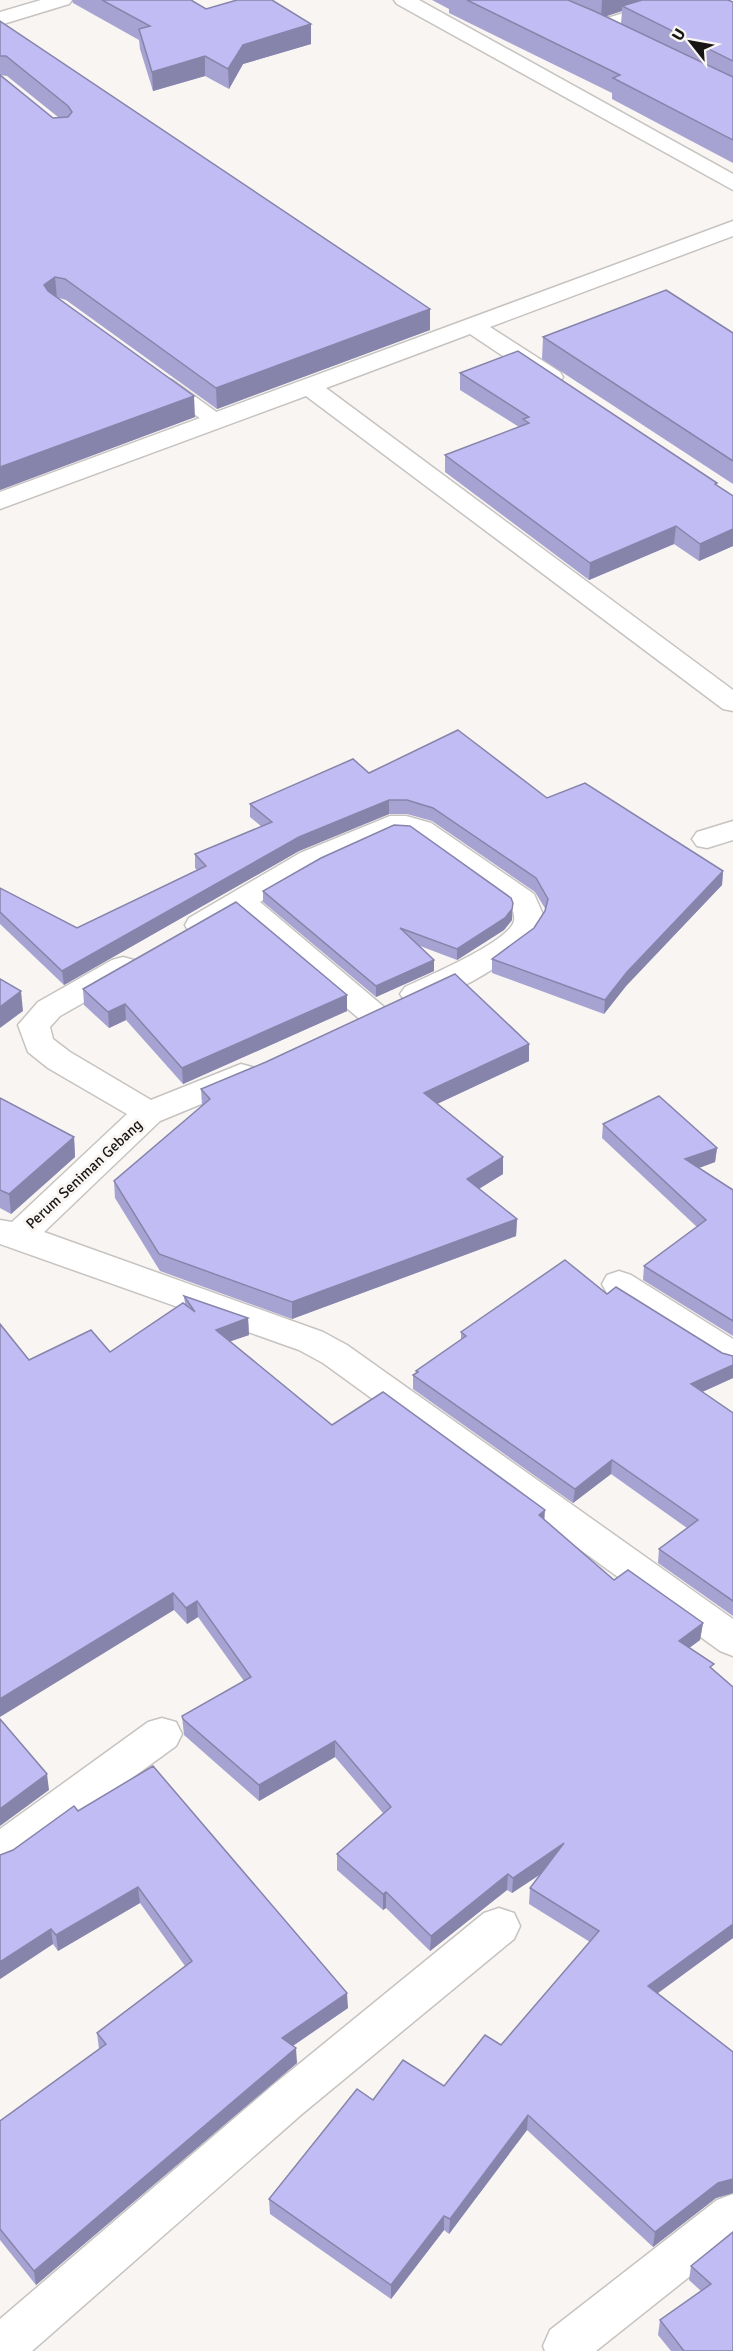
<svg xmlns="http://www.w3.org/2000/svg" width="733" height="2351" viewBox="0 0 733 2351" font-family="Signika,sans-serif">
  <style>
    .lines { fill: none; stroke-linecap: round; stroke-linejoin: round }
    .lane-casing { stroke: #c6c3c0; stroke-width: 3 }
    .street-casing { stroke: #c6c3c0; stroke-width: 3 }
    .secondary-casing { stroke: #c6c3c0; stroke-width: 3 }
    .lane { fill: #fff; fill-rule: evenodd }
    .street { fill: #fff; fill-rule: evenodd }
    .secondary { fill: #fff; fill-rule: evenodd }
    .wall { fill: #a6a3d2; fill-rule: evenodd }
    .shaded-wall { fill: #8784ab }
    .building { fill: #c1bdf4; stroke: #8784ab; stroke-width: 1.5 }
    .labels { text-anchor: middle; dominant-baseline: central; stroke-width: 6; stroke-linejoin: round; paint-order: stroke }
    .street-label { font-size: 15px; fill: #171615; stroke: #f8f5f2 }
  </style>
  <rect width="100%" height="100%" fill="#f8f5f2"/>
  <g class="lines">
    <defs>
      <g id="lane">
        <path d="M 527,0 L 550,0 L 601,20 L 656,3 L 664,8 L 662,12 L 600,31 L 529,4 Z"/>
        <path d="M 165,378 L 172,380 L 222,416 L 225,420 L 222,424 L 208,424 L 158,388 L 155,384 L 158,380 Z"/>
      </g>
      <g id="street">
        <path d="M 394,0 L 419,0 L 733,174 L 733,190 L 397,4 Z"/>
        <path d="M 733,221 L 733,236 L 490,327 L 560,372 L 563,377 L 560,382 L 551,384 L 542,382 L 470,334 L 326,388 L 733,690 L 733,711 L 723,709 L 306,396 L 0,509 L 0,492 Z"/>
        <path d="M 390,816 L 406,816 L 431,823 L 534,894 L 545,919 C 534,951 436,1010 405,1001 L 400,994 L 405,987 C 426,977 509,942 514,921 C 515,916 513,911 511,907 L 406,834 L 394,834 L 320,867 L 260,902 L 384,1007 L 389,1014 L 384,1021 L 373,1024 L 362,1021 L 238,916 C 222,925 209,937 189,932 L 185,925 L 189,918 L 300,853 Z"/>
        <path d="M 733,821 L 733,840 L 707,848 L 697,846 L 692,839 L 697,832 Z"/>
        <path d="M 123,957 L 134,960 L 138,967 L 134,974 L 60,1016 L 50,1027 L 53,1039 L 70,1052 L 151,1100 L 241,1064 L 252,1067 L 257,1075 L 252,1083 L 160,1121 L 44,1232 L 323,1332 L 347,1345 L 733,1619 L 733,1656 L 720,1651 L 323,1363 L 299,1350 L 0,1244 L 0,1220 L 12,1222 L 127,1114 L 48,1068 L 28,1052 L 18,1025 L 38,1002 L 112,960 Z"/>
        <path d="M 619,1271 L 631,1275 L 733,1339 L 733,1369 L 721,1365 L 607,1293 L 602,1284 L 607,1275 Z"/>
        <path d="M 162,1718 L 176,1722 L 182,1734 L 176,1746 L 14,1864 L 0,1869 L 0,1829 L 148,1722 Z"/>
        <path d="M 499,1908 L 514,1913 L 520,1926 L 514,1939 L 302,2114 L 32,2351 L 0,2351 L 0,2319 L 272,2086 L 484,1913 Z"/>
        <path d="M 733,2194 L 733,2242 L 596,2351 L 545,2351 L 543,2346 L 550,2330 L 717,2200 Z"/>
      </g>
      <path id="secondary" d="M 41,0 L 72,0 L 69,4 L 0,25 L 0,12 Z"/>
    </defs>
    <use href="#lane" class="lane-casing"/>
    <use href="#street" class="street-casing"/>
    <use href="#secondary" class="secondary-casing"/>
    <use href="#lane" class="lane"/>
    <use href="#street" class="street"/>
    <use href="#secondary" class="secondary"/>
  </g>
  <g class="wall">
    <path d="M 72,0 L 191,0 L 206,9 L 311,24 L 311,44 L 243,64 L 229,89 L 205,76 L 153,91 L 140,49 L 139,40 L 73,3 Z"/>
    <path d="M 432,0 L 728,0 L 733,2 L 733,163 L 612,99 L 612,93 L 449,13 L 449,9 ZM 622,11 L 621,24 L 606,16 Z"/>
    <path d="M 0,21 L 430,330 L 217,409 L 66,300 L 59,298 L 195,417 L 0,490 ZM 0,75 L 7,76 L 58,117 L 53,118 Z"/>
    <path d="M 733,333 L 733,484 L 542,359 L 543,337 Z"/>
    <path d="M 460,373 L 716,485 L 733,496 L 733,546 L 699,561 L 674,544 L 589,580 L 445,472 L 445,455 L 519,427 L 460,390 Z"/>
    <path d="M 369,773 L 547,798 L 723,871 L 722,885 L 626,986 L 604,1014 L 492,973 L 492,959 L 534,928 L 546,910 L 535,892 L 432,821 L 407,814 L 389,814 L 299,851 L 64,985 L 0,924 L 0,888 L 77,928 L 197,870 L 195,868 L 195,854 L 262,827 L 250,817 L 250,804 Z"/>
    <path d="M 263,891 L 513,903 L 512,920 L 504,930 L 457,960 L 420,946 L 434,960 L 434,971 L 376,997 L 263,902 Z"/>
    <path d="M 83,989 L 347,995 L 347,1011 L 183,1084 L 126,1020 L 109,1028 L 84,1005 Z"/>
    <path d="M 529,1044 L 529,1061 L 437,1104 L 503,1157 L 503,1174 L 479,1189 L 517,1219 L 516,1236 L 292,1319 L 160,1271 L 115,1198 L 114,1181 L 202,1106 L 201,1089 Z"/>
    <path d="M 0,1098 L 74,1137 L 75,1157 L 11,1214 L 0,1208 Z"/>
    <path d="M 603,1124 L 717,1148 L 715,1162 L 698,1168 L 733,1190 L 733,1336 L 643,1280 L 644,1266 L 697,1227 L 602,1138 Z"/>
    <path d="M 607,1294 L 722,1353 L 733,1356 L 733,1378 L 702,1392 L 733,1413 L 733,1616 L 658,1563 L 659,1549 L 687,1528 L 611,1474 L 573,1503 L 413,1389 L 413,1375 L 416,1374 L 416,1371 L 461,1340 L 461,1332 Z"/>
    <path d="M 184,1296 L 248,1318 L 249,1335 L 230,1341 L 332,1425 L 544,1520 L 614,1580 L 703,1623 L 700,1640 L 689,1648 L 733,1687 L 733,1938 L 658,1993 L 733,2052 L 733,2193 L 716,2198 L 653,2247 L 527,2130 L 449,2234 L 444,2230 L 391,2299 L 270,2214 L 269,2199 L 373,2100 L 444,2086 L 501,2045 L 590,1942 L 529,1904 L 530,1888 L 541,1874 L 512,1893 L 507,1890 L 430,1951 L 386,1908 L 383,1910 L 337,1870 L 337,1854 L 383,1813 L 335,1757 L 259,1801 L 184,1735 L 182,1716 L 244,1681 L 198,1617 L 187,1624 L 174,1610 L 29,1360 L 110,1352 L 185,1304 Z"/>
    <path d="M 78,1811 L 348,2008 L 293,2046 L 297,2063 L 36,2285 L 0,2240 L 0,2121 L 99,2049 L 97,2033 L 185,1966 L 140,1903 L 58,1951 L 53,1944 L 0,1979 L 0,1855 L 13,1850 Z"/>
    <path d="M 733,2232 L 733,2351 L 671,2351 L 658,2335 L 660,2320 L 701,2291 L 689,2280 L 691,2266 Z"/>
  </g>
  <g class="shaded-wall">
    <path d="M 602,0 L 660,0 L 622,6 L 622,11 L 601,18 Z"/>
    <path d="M 311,24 L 311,44 L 243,64 L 229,89 L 228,69 L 243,45 Z"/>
    <path d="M 205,56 L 205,76 L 153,91 L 152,72 Z"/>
    <path d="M 55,277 L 57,298 L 46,306 L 44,285 Z"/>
    <path d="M 430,309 L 430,330 L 217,409 L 216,388 Z"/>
    <path d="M 194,396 L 195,417 L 0,490 L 0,467 Z"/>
    <path d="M 676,526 L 674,544 L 589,580 L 590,563 Z"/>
    <path d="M 733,529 L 733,546 L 699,561 L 700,544 Z"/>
    <path d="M 389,800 L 389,814 L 299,851 L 64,985 L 62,971 L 299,837 Z"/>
    <path d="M 723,871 L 722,885 L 626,986 L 604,1014 L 605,1000 L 627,972 Z"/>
    <path d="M 512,909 L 512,920 L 504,930 L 457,960 L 457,949 Z"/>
    <path d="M 434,960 L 434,971 L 376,997 L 376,986 Z"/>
    <path d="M 21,991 L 23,1011 L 0,1028 L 0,1007 Z"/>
    <path d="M 347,995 L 347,1011 L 183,1084 L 182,1068 Z"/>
    <path d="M 125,1004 L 126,1020 L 109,1028 L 108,1012 Z"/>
    <path d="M 529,1044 L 529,1061 L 424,1110 L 424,1093 Z"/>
    <path d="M 74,1137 L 75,1157 L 11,1214 L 9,1194 Z"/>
    <path d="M 717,1148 L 715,1162 L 683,1174 L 685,1159 Z"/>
    <path d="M 503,1157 L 503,1174 L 467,1196 L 467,1179 Z"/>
    <path d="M 517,1219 L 516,1236 L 292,1319 L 292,1302 Z"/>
    <path d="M 248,1318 L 249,1335 L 217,1346 L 216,1330 Z"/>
    <path d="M 733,1365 L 733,1378 L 689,1398 L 691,1384 Z"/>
    <path d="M 612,1460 L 611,1474 L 573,1503 L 575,1489 Z"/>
    <path d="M 545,1510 L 544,1526 L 539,1515 Z"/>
    <path d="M 173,1593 L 174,1610 L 0,1717 L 0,1699 Z"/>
    <path d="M 197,1601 L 198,1617 L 187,1624 L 186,1608 Z"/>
    <path d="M 703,1623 L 700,1640 L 677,1657 L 679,1641 Z"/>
    <path d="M 335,1741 L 335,1757 L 259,1801 L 259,1785 Z"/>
    <path d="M 47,1774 L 49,1790 L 0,1826 L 0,1809 Z"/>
    <path d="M 564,1843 L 563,1859 L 512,1893 L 513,1878 Z"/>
    <path d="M 508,1874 L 507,1890 L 430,1951 L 431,1936 Z"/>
    <path d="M 138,1887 L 140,1903 L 58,1951 L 56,1935 Z"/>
    <path d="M 386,1892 L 386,1908 L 383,1910 L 383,1894 Z"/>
    <path d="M 733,1924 L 733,1938 L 647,2001 L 648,1986 Z"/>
    <path d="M 51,1929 L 53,1944 L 0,1979 L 0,1962 Z"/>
    <path d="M 347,1993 L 348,2008 L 282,2053 L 282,2038 Z"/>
    <path d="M 296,2048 L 297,2063 L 36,2285 L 34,2271 Z"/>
    <path d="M 528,2115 L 527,2130 L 449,2234 L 450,2219 Z"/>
    <path d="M 733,2179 L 733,2193 L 716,2198 L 653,2247 L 655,2232 L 718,2183 Z"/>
    <path d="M 444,2216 L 444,2230 L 391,2299 L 391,2285 Z"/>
  </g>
  <g class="building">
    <path d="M 102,0 L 191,0 L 206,9 L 237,0 L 272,0 L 311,24 L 243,45 L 228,69 L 205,56 L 152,72 L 139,29 L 150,26 Z"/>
    <path d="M 467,0 L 568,0 L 594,11 L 733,77 L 733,140 L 613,78 L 620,75 Z"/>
    <path d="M 642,0 L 728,0 L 733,2 L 733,61 L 622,6 Z"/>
    <path d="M 0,21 L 430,309 L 216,388 L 65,279 L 55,277 L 44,285 L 48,291 L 194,396 L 0,467 L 0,75 L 53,118 L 68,117 L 72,112 L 68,106 L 6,56 L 0,56 Z"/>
    <path d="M 666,290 L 733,333 L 733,461 L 543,337 Z"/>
    <path d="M 518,351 L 717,483 L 715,484 L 733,496 L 733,529 L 700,544 L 676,526 L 590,563 L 445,455 L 529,423 L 523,419 L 529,417 L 460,373 Z"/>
    <path d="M 458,730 L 547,798 L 585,783 L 723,871 L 627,972 L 605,1000 L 492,959 L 534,928 L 545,911 L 548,899 L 536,878 L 433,808 L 407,800 L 389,800 L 299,837 L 62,971 L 0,912 L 0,888 L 77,928 L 206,866 L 195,854 L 272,822 L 250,804 L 353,759 L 369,773 Z"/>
    <path d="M 394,825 L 410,826 L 511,898 L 513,903 L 512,909 L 505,918 L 457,949 L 400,928 L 434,960 L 376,986 L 263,891 L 321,858 Z"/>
    <path d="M 236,902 L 347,995 L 182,1068 L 125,1004 L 108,1012 L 83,989 Z"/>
    <path d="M 455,974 L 529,1044 L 424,1093 L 503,1157 L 467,1179 L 517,1219 L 292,1302 L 159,1254 L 114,1181 L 210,1099 L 201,1089 L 266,1062 Z"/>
    <path d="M 0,979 L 21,991 L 0,1007 Z"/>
    <path d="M 659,1096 L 717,1148 L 685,1159 L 733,1190 L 733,1321 L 644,1266 L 706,1220 L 603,1124 Z"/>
    <path d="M 0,1098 L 74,1137 L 9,1194 L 0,1190 Z"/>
    <path d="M 565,1260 L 607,1294 L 616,1287 L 722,1353 L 733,1356 L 733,1365 L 691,1384 L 733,1413 L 733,1601 L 659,1549 L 698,1520 L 612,1460 L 575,1489 L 413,1375 L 418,1372 L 416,1371 L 466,1336 L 461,1332 Z"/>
    <path d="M 184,1296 L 248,1318 L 216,1330 L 332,1425 L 383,1392 L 545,1510 L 539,1515 L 614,1580 L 628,1570 L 703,1623 L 679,1641 L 714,1664 L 710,1667 L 733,1687 L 733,1924 L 648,1986 L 733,2052 L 733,2179 L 718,2183 L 655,2232 L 528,2115 L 450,2219 L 444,2216 L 391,2285 L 269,2199 L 357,2089 L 373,2100 L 403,2060 L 444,2086 L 485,2035 L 501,2045 L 599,1931 L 530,1888 L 564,1843 L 513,1878 L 508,1874 L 431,1936 L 386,1892 L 383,1894 L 337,1854 L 391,1807 L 335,1741 L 259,1785 L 183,1719 L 182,1716 L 251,1677 L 197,1601 L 186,1608 L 173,1593 L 0,1699 L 0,1324 L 29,1360 L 91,1330 L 110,1352 L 183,1303 L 195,1312 Z"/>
    <path d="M 0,1719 L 47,1774 L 0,1809 Z"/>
    <path d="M 153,1766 L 347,1993 L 282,2038 L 296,2048 L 34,2271 L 0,2229 L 0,2121 L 106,2044 L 97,2033 L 192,1961 L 138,1887 L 56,1935 L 51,1929 L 0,1962 L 0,1855 L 13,1850 L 74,1806 L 78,1811 Z"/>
    <path d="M 733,2232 L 733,2351 L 684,2351 L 660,2320 L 711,2284 L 691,2266 Z"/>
  </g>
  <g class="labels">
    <g class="street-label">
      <text transform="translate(84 1174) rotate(-43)">Perum Seniman Gebang</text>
    </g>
  </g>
  <g transform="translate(691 42) rotate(301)" stroke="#f8f5f2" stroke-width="4.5" paint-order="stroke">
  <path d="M0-4.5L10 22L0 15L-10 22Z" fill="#171615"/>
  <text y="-9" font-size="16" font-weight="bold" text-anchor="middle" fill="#171615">U</text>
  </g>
</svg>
